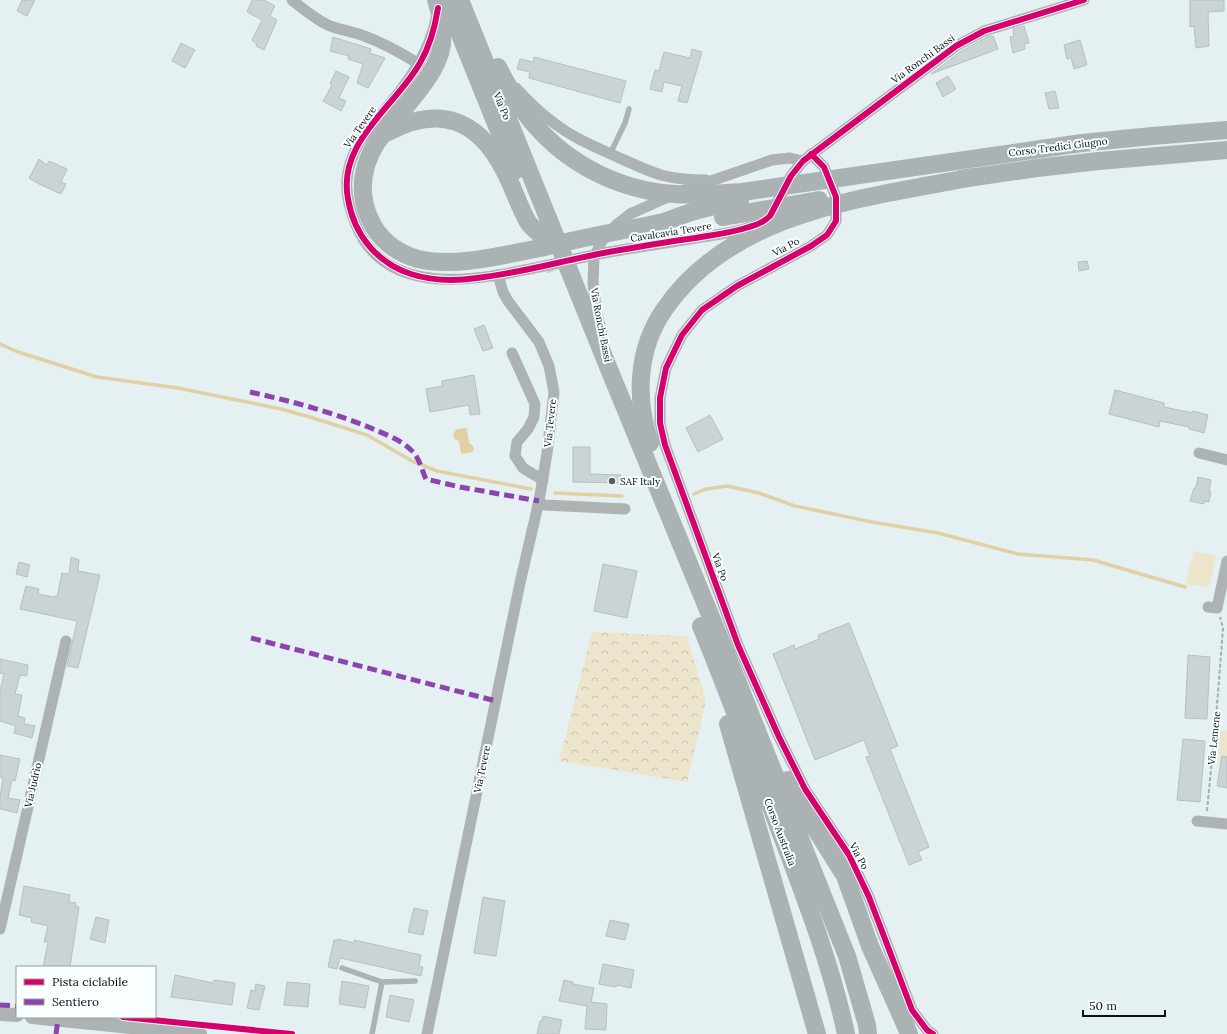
<svg xmlns="http://www.w3.org/2000/svg" width="1227" height="1034" viewBox="0 0 1227 1034" font-family="Lora,serif">
  <style>
    .forest { fill: url(#forest-crowns) }
    .park { fill: #ece5cc }
    .water { fill: #e0d0a4 }
    .lines { fill: none; stroke-linecap: round; stroke-linejoin: round }
    .stream { stroke: #e0d0a4; stroke-width: 3.5 }
    .building { fill: #cad4d5; stroke: #b6c0c2 }
    .trunk-tunnel { stroke: #c3cfd1; stroke-width: 18; stroke-dasharray: 18 9; stroke-linecap: butt }
    .path { stroke: #a8adad; stroke-width: 2; stroke-dasharray: 4 2; stroke-linecap: butt }
    .service { stroke: #adb2b3; stroke-width: 5.5 }
    .minor { stroke: #adb2b3; stroke-width: 11 }
    .tertiary { stroke: #adb2b3; stroke-width: 14 }
    .trunk { stroke: #aab2b4; stroke-width: 18 }
    .quiet { stroke: #8e44ad; stroke-width: 5; stroke-dasharray: 10 5; stroke-linecap: butt }
    .cycleway-casing { stroke: #f9fefe; stroke-width: 8 }
    .cycleway { stroke: #d6006c; stroke-width: 6 }
    .poi-dot { fill: #565f61; stroke: #f9fefe; stroke-width: 1.5 }
    .labels { text-anchor: middle; dominant-baseline: central; stroke-width: 4; stroke-linejoin: round; paint-order: stroke }
    .street-label { font-size: 10px; fill: #0a1113; stroke: #f9fefe }
    .poi-label { font-size: 10px; fill: #0a1113; stroke: #f9fefe; text-anchor: start }
  </style>
  <defs>
    <pattern id="forest-crowns" width="20" height="18" patternUnits="userSpaceOnUse"><rect width="20" height="18" fill="#ece5cc"/><path d="M2 6a3 3 0 1 1 6 0M12 15a3 3 0 1 1 6 0" fill="none" stroke="#c9c3ae"/></pattern>
  </defs>
  <rect width="100%" height="100%" fill="#e4f0f2"/>
  <path class="forest" d="M 592,632 L 687,636 L 706,701 L 687,782 L 559,761 Z"/>
  <g class="park">
    <path d="M 1194,551 L 1216,556 L 1209,587 L 1185,584 Z"/>
    <path d="M 1220,730 L 1227,731 L 1227,765 L 1218,764 Z"/>
  </g>
  <path class="water" d="M 465,428 L 467,429 L 469,443 L 473,446 L 474,450 L 472,452 L 461,454 L 459,441 L 454,439 L 453,434 L 457,429 Z"/>
  <g class="lines">
    <g class="stream">
      <path d="M 0,344 L 18,352 L 97,377 L 178,388 L 281,409 L 313,418 L 367,435 L 414,462 L 437,471 L 531,489"/>
      <path d="M 555,493 L 622,496"/>
      <path d="M 694,494 L 706,489 L 727,486 L 759,493 L 795,506 L 872,522 L 938,533 L 1018,554 L 1093,560 L 1185,587"/>
    </g>
  </g>
  <g class="building">
    <path d="M 22,0 L 35,0 L 27,16 L 17,11 Z"/>
    <path d="M 252,0 L 264,0 L 275,6 L 270,16 L 277,20 L 264,50 L 256,46 L 257,44 L 252,40 L 262,20 L 247,12 Z"/>
    <path d="M 1190,0 L 1224,0 L 1224,11 L 1208,12 L 1209,46 L 1196,48 L 1194,26 L 1190,27 Z"/>
    <path d="M 1024,26 L 1029,43 L 1024,44 L 1025,49 L 1013,53 L 1010,37 L 1014,36 L 1013,29 Z"/>
    <path d="M 993,36 L 998,49 L 931,74 L 960,52 L 987,37 Z"/>
    <path d="M 333,37 L 371,49 L 370,53 L 385,58 L 368,88 L 357,83 L 363,64 L 348,59 L 349,56 L 330,51 Z"/>
    <path d="M 1080,40 L 1087,65 L 1074,69 L 1071,58 L 1067,59 L 1064,45 Z"/>
    <path d="M 181,43 L 195,50 L 185,68 L 172,61 Z"/>
    <path d="M 692,49 L 702,52 L 687,103 L 678,101 L 682,86 L 664,82 L 662,92 L 650,89 L 655,70 L 659,71 L 664,52 L 690,58 Z"/>
    <path d="M 534,57 L 626,81 L 620,103 L 529,78 L 530,72 L 517,69 L 520,59 L 533,62 Z"/>
    <path d="M 336,71 L 349,77 L 339,98 L 346,101 L 341,111 L 323,101 L 332,85 L 330,84 Z"/>
    <path d="M 948,76 L 956,89 L 943,97 L 936,83 Z"/>
    <path d="M 1055,91 L 1059,108 L 1049,109 L 1045,93 Z"/>
    <path d="M 39,159 L 47,165 L 49,161 L 67,169 L 61,182 L 66,184 L 61,194 L 39,184 L 29,178 Z"/>
    <path d="M 1087,261 L 1089,269 L 1079,271 L 1078,262 Z"/>
    <path d="M 484,325 L 493,348 L 483,351 L 474,329 Z"/>
    <path d="M 474,375 L 480,414 L 470,415 L 469,405 L 430,412 L 426,389 L 442,386 L 442,381 Z"/>
    <path d="M 1115,390 L 1164,403 L 1164,407 L 1193,413 L 1193,411 L 1208,415 L 1204,433 L 1189,429 L 1189,427 L 1160,421 L 1159,427 L 1109,414 Z"/>
    <path d="M 710,415 L 723,439 L 698,452 L 686,428 Z"/>
    <path d="M 573,447 L 590,447 L 590,474 L 621,475 L 621,483 L 573,482 Z"/>
    <path d="M 1198,477 L 1211,480 L 1209,492 L 1211,492 L 1209,502 L 1204,501 L 1204,504 L 1190,501 L 1194,488 L 1196,488 Z"/>
    <path d="M 71,557 L 79,560 L 78,571 L 100,575 L 78,668 L 67,666 L 77,621 L 20,609 L 26,586 L 39,589 L 38,594 L 54,597 L 55,596 L 57,597 L 62,573 L 69,574 Z"/>
    <path d="M 19,562 L 30,565 L 27,577 L 16,574 Z"/>
    <path d="M 603,564 L 637,571 L 627,618 L 594,611 Z"/>
    <path d="M 849,623 L 898,746 L 890,749 L 929,847 L 918,852 L 922,860 L 909,865 L 866,757 L 870,756 L 864,740 L 815,760 L 773,654 L 794,645 L 795,649 L 819,639 L 818,635 Z"/>
    <path d="M 1188,655 L 1210,657 L 1207,719 L 1185,718 Z"/>
    <path d="M 0,659 L 28,665 L 27,676 L 20,675 L 15,694 L 22,695 L 18,716 L 25,718 L 24,724 L 35,726 L 32,738 L 14,733 L 16,726 L 0,721 L 0,691 L 4,674 L 0,673 Z"/>
    <path d="M 1183,739 L 1205,741 L 1200,802 L 1177,800 Z"/>
    <path d="M 0,755 L 20,759 L 15,781 L 12,780 L 8,798 L 20,800 L 17,813 L 0,809 L 0,797 L 3,778 L 0,777 Z"/>
    <path d="M 1222,756 L 1227,757 L 1227,788 L 1217,786 Z"/>
    <path d="M 24,886 L 70,895 L 69,902 L 76,903 L 76,907 L 79,907 L 70,967 L 43,967 L 48,942 L 44,942 L 48,926 L 31,922 L 32,918 L 19,915 Z"/>
    <path d="M 483,897 L 505,901 L 496,956 L 474,953 Z"/>
    <path d="M 414,908 L 428,911 L 423,935 L 408,932 Z"/>
    <path d="M 96,917 L 109,920 L 105,943 L 90,939 Z"/>
    <path d="M 610,920 L 629,924 L 625,940 L 606,936 Z"/>
    <path d="M 338,939 L 354,943 L 354,940 L 421,955 L 419,966 L 423,967 L 421,976 L 340,958 L 337,969 L 328,967 L 334,940 L 338,940 Z"/>
    <path d="M 603,964 L 634,970 L 631,988 L 617,985 L 616,987 L 599,984 Z"/>
    <path d="M 175,975 L 213,983 L 214,980 L 235,983 L 232,1005 L 171,997 Z"/>
    <path d="M 564,980 L 573,982 L 573,984 L 594,988 L 591,1002 L 607,1004 L 606,1030 L 585,1029 L 587,1006 L 559,1001 Z"/>
    <path d="M 342,981 L 369,986 L 365,1008 L 339,1004 Z"/>
    <path d="M 287,982 L 310,984 L 308,1007 L 284,1005 Z"/>
    <path d="M 256,984 L 265,986 L 259,1010 L 247,1008 L 251,990 L 255,991 Z"/>
    <path d="M 390,995 L 414,1000 L 409,1022 L 386,1017 Z"/>
    <path d="M 543,1016 L 562,1020 L 559,1034 L 537,1034 L 540,1021 L 542,1021 Z"/>
  </g>
  <g class="lines">
    <path class="trunk-tunnel" d="M 541,235 L 556,270"/>
    <path class="path" d="M 1207,811 L 1216,718 L 1221,655 L 1223,628 L 1220,617"/>
    <g class="service">
      <path d="M 610,154 L 625,123 L 629,109"/>
      <path d="M 342,968 L 382,982"/>
      <path d="M 372,1034 L 382,982 L 415,981"/>
    </g>
    <g class="minor">
      <path d="M 292,0 C 303,9 315,19 328,25 C 339,30 352,31 364,36 C 384,43 401,53 419,64"/>
      <path d="M 437,14 C 428,66 391,101 360,141 C 343,171 343,193 356,225 C 387,301 482,279 544,266 C 568,261 591,255 615,251 C 640,247 665,243 690,239 C 711,235 755,232 770,216 L 791,176 L 803,161 L 956,46 L 984,31 L 1084,0"/>
      <path d="M 516,88 C 528,101 540,113 554,123 C 572,137 593,146 613,155 C 629,162 645,170 661,175 C 676,179 691,180 706,180"/>
      <path d="M 811,154 L 824,167 L 836,197 L 836,221 L 827,235 L 811,246 L 737,286 L 702,310 L 682,335 L 666,368 L 660,398 L 660,423 L 665,445 L 738,645 L 779,737 L 805,789 L 849,855 L 869,897 L 912,1010 L 927,1030 L 933,1034"/>
      <path d="M 602,332 L 597,315 L 593,283 L 594,257 L 602,241 L 616,225 L 630,214 L 679,192 L 772,160 L 790,158 L 803,161"/>
      <path d="M 512,353 L 535,404 L 534,417 L 528,429 L 517,442 L 515,456 L 523,468 L 543,480"/>
      <path d="M 1199,453 L 1227,460"/>
      <path d="M 538,504 L 545,505 L 625,509"/>
      <path d="M 1208,607 L 1217,608 L 1227,561"/>
      <path d="M 1197,821 L 1227,824"/>
      <path d="M 0,929 L 66,641"/>
      <path d="M 427,1034 L 520,583 L 539,501 L 547,453 L 554,392 L 549,366 L 539,342 L 508,301 L 503,292 L 498,275"/>
    </g>
    <g class="tertiary">
      <path d="M 0,1014 L 17,1015"/>
      <path d="M 32,1017 L 200,1034"/>
    </g>
    <g class="trunk">
      <path d="M 436,0 C 451,44 440,64 412,99 C 400,114 389,128 377,142 C 362,166 358,191 369,217 C 377,238 396,253 418,259 C 455,268 503,255 540,248 C 565,242 589,237 614,232 C 629,229 644,227 659,223 C 672,220 685,213 699,210 C 712,206 726,204 740,201"/>
      <path d="M 446,0 L 515,171"/>
      <path d="M 460,0 L 611,374 L 736,678 L 817,881 L 847,956 L 867,1025 L 868,1034"/>
      <path d="M 498,67 C 508,87 519,107 534,124 C 569,165 621,191 675,194 C 697,196 720,193 742,192 L 1082,143 L 1152,136 L 1227,130"/>
      <path d="M 388,132 C 439,105 478,119 504,170 C 513,186 519,207 528,222 C 531,227 537,231 541,235"/>
      <path d="M 961,179 L 1037,168 L 1099,161 L 1227,150"/>
      <path d="M 723,217 L 819,200"/>
      <path d="M 650,443 C 635,399 637,349 664,310 C 731,211 865,198 973,177"/>
      <path d="M 701,626 C 727,689 750,752 774,815 C 801,887 830,959 846,1034"/>
      <path d="M 728,724 L 817,1034"/>
      <path d="M 788,780 L 798,801 L 845,876 L 870,946 L 904,1022 L 909,1034"/>
    </g>
    <g class="quiet">
      <path d="M 250,392 C 291,401 332,412 371,428 C 384,434 400,439 411,450 C 420,458 421,469 426,479 L 460,487 L 539,501"/>
      <path d="M 251,638 L 496,701"/>
      <path d="M 0,1005 L 17,1006"/>
      <path d="M 56,1034 L 58,1020"/>
    </g>
    <defs>
      <g id="cycleway">
        <path d="M 438,8 C 435,27 430,46 420,63 C 395,107 337,142 348,199 C 354,235 377,263 411,274 C 432,281 455,281 477,278 C 521,273 565,260 609,252 C 638,247 666,242 695,238 C 713,235 731,233 749,227 C 757,225 764,222 770,216 L 791,176 L 803,161 L 956,46 L 984,31 L 1084,0"/>
        <path d="M 811,154 L 824,167 L 836,197 L 836,221 L 827,235 L 811,246 L 737,286 L 702,310 L 682,335 L 666,368 L 660,398 L 660,423 L 665,445 L 738,645 L 779,737 L 805,789 L 849,855 L 869,897 L 912,1010 L 927,1030 L 933,1034"/>
        <path d="M 123,1017 L 292,1034"/>
      </g>
    </defs>
    <use href="#cycleway" class="cycleway-casing"/>
    <use href="#cycleway" class="cycleway"/>
  </g>
  <circle class="poi-dot" cx="612" cy="481" r="4"/>
  <g class="labels">
    <g class="street-label">
      <text transform="translate(923 59) rotate(-36)">Via Ronchi Bassi</text>
      <text transform="translate(502 106) rotate(68)">Via Po</text>
      <text transform="translate(360 127) rotate(-55)">Via Tevere</text>
      <text transform="translate(1058 147) rotate(-7)">Corso Tredici Giugno</text>
      <text transform="translate(671 232) rotate(-9)">Cavalcavia Tevere</text>
      <text transform="translate(786 247) rotate(-28)">Via Po</text>
      <text transform="translate(601 325) rotate(79)">Via Ronchi Bassi</text>
      <text transform="translate(550 423) rotate(-84)">Via Tevere</text>
      <text transform="translate(720 567) rotate(70)">Via Po</text>
      <text transform="translate(1214 738) rotate(-84)">Via Lemene</text>
      <text transform="translate(482 769) rotate(-78)">Via Tevere</text>
      <text transform="translate(33 785) rotate(-77)">Via Judrio</text>
      <text transform="translate(780 832) rotate(69)">Corso Australia</text>
      <text transform="translate(859 856) rotate(61)">Via Po</text>
    </g>
    <g class="poi-label">
      <text x="620" y="481">SAF Italy</text>
    </g>
  </g>
  <rect x="16" y="966" width="140" height="52" fill="#f9fefe" stroke="#999fa0"/>
  <rect x="24" y="979" width="20" height="6" fill="#d6006c" stroke="#999fa0"/>
  <text x="52" y="986" font-size="12" fill="#0a1113">Pista ciclabile</text>
  <rect x="24" y="999" width="20" height="6" fill="#8e44ad" stroke="#999fa0"/>
  <text x="52" y="1006" font-size="12" fill="#0a1113">Sentiero</text>
  <path d="M1083 1010v6h82v-6" fill="none" stroke="#0a1113" stroke-width="2"/>
  <text x="1089" y="1010" font-size="12" fill="#0a1113" stroke="#f9fefe" stroke-width="3" paint-order="stroke">50 m</text>
</svg>
